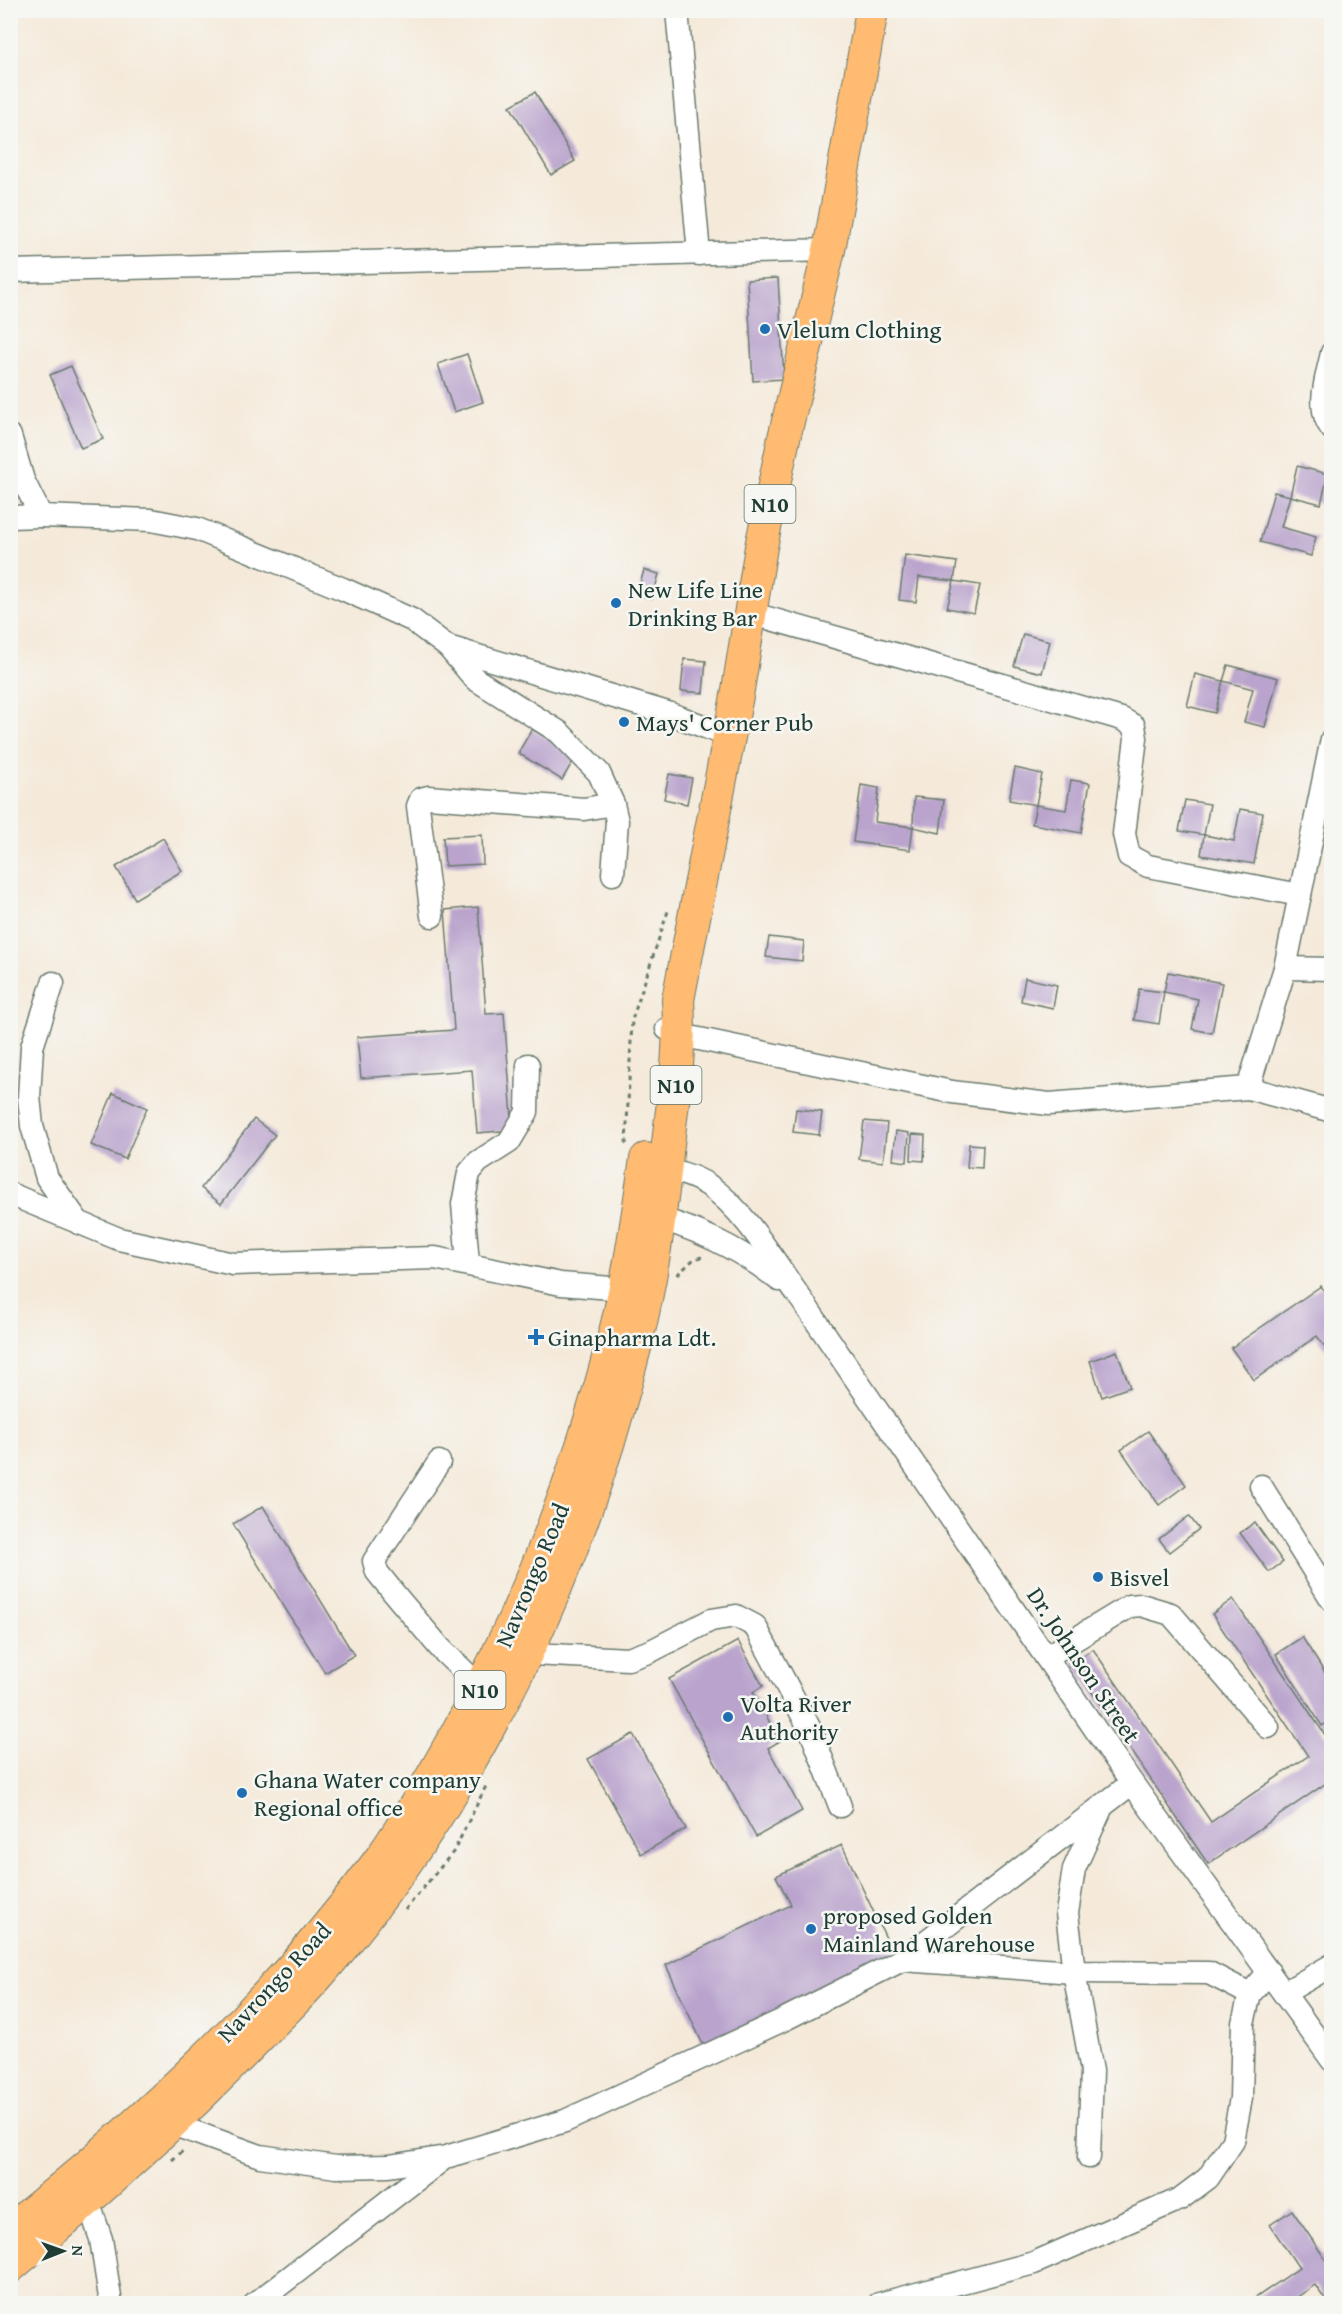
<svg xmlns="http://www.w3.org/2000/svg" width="1342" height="2314" viewBox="0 0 1342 2314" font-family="'Gentium Book Plus',serif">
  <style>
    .building { fill: #baa4cd }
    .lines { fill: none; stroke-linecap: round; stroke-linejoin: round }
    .minor-casing { stroke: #6a7a6e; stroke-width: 25 }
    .highway-casing { stroke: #6a7a6e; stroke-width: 34 }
    .path { stroke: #6a7a6e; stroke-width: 3; stroke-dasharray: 4.5 4.5; stroke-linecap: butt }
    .minor { stroke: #fff; stroke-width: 22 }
    .highway { stroke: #ffbb71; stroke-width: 32 }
    .poi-dot { fill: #1f6fb2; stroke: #f6f6f2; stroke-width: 2 }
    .labels { text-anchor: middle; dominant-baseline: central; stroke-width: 5; stroke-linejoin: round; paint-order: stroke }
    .shield { fill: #f6f6f2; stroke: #60746d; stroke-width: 1.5 }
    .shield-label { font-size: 22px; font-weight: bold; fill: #1f3d34 }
    .poi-label { font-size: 24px; fill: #1f3d34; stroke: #f6f6f2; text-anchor: start }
    .street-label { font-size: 24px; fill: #1f3d34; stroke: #f6f6f2 }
  </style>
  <rect width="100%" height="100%" fill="#f6f6f2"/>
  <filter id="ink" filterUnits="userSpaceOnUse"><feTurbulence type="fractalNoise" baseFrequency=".0167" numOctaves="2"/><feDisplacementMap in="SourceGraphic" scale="12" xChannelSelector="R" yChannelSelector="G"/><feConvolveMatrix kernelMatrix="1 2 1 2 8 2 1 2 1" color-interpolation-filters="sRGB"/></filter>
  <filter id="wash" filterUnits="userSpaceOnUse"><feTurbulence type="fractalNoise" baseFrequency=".008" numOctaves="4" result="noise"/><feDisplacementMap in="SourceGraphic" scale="24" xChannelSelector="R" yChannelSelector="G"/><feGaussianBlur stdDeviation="1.35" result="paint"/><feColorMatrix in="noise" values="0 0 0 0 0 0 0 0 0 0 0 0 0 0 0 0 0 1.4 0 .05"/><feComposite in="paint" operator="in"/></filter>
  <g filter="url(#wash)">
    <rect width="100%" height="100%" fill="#f5eada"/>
    <g id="blocks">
      <g class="building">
        <path d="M 535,92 L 575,161 L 551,175 L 510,106 Z"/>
        <path d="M 778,278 L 784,379 L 753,381 L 747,280 Z"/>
        <path d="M 467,354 L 483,402 L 454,412 L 438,364 Z"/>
        <path d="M 71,366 L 103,439 L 81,448 L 50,375 Z"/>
        <path d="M 1297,466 L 1328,474 L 1321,504 L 1290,496 Z"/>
        <path d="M 1274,492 L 1290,496 L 1281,527 L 1316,537 L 1311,556 L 1260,542 Z"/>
        <path d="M 905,555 L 957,562 L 954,581 L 980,585 L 974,613 L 947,608 L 954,581 L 919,577 L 916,602 L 899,600 Z"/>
        <path d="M 644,570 L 659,574 L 652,599 L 637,595 Z"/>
        <path d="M 1023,634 L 1050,641 L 1042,673 L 1014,666 Z"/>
        <path d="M 684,659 L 706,661 L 703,693 L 681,691 Z"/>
        <path d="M 1228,665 L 1278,678 L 1265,727 L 1244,722 L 1253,689 L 1223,681 Z"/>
        <path d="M 1195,674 L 1223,681 L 1215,713 L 1187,706 Z"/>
        <path d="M 532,729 L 576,756 L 562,780 L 518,753 Z"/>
        <path d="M 1015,768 L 1042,774 L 1036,805 L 1009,800 Z"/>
        <path d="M 669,774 L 692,778 L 687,804 L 664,799 Z"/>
        <path d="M 1071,780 L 1090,783 L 1081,833 L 1032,824 L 1036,805 L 1066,810 Z"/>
        <path d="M 861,785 L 879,788 L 875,822 L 913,827 L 910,850 L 853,842 Z"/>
        <path d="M 914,797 L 944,800 L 940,833 L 913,827 Z"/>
        <path d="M 1185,800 L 1210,804 L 1204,835 L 1179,831 Z"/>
        <path d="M 1240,809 L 1263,813 L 1254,864 L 1201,855 L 1204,835 L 1234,841 Z"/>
        <path d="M 482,835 L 483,864 L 445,866 L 443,837 Z"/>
        <path d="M 163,838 L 182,871 L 135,899 L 116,867 Z"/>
        <path d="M 478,907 L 486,1014 L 504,1013 L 513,1130 L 477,1133 L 472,1070 L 361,1078 L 357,1037 L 454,1030 L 445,910 Z"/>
        <path d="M 769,937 L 804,941 L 802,961 L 766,957 Z"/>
        <path d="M 1168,972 L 1222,983 L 1212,1033 L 1192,1029 L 1198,999 L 1164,992 Z"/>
        <path d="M 1025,978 L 1057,985 L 1053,1008 L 1021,1001 Z"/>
        <path d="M 1139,989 L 1164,992 L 1159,1024 L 1134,1020 Z"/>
        <path d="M 113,1093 L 147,1108 L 125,1159 L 91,1145 Z"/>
        <path d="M 796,1109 L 822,1112 L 819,1135 L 793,1132 Z"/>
        <path d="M 254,1119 L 275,1135 L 221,1204 L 201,1188 Z"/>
        <path d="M 864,1121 L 887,1123 L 883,1162 L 859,1159 Z"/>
        <path d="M 896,1131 L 909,1133 L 907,1162 L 893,1160 Z"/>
        <path d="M 912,1134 L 925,1135 L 924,1161 L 911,1160 Z"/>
        <path d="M 969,1144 L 983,1145 L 982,1168 L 967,1167 Z"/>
        <path d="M 1321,1286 L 1332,1302 L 1332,1357 L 1317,1336 L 1254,1380 L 1231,1348 Z"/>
        <path d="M 1117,1351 L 1130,1387 L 1102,1397 L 1090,1361 Z"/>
        <path d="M 1148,1431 L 1186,1485 L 1159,1505 L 1121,1450 Z"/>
        <path d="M 263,1506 L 354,1655 L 325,1673 L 233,1524 Z"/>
        <path d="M 1189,1516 L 1199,1529 L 1169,1552 L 1159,1539 Z"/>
        <path d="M 1255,1523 L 1283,1562 L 1269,1572 L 1240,1533 Z"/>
        <path d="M 1233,1599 L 1325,1735 L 1332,1731 L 1332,1779 L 1208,1864 L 1072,1663 L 1093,1649 L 1211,1822 L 1308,1756 L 1212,1614 Z"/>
        <path d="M 1302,1637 L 1332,1684 L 1332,1720 L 1322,1726 L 1276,1654 Z"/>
        <path d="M 738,1641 L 763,1686 L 753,1692 L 780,1741 L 768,1748 L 802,1811 L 756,1837 L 669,1679 Z"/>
        <path d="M 633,1734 L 686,1829 L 641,1854 L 588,1759 Z"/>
        <path d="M 842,1845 L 893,1953 L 705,2049 L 666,1965 L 791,1905 L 776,1876 Z"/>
        <path d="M 1292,2210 L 1332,2269 L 1332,2304 L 1328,2304 L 1315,2285 L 1287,2304 L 1258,2304 L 1254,2299 L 1299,2268 L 1270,2225 Z"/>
      </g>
    </g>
  </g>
  <g filter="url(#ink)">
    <use href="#blocks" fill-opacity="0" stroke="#6a7a6e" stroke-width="1.5"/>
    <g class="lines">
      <defs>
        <g id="minor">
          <path d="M 677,10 L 699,254"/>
          <path d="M 10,271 L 829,250"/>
          <path d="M 1332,353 C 1327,377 1315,408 1332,429"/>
          <path d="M 10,436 L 23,480 L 41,516 L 151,520 L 197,529 L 343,589 L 412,620 L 448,647 L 475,679 L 559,732 L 599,773 L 613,804 L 617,821 L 613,874"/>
          <path d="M 10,517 L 41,516"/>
          <path d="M 750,613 L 1122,719 L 1134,726 L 1136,738 L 1124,834 L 1129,856 L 1148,866 L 1300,895"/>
          <path d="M 448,647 L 671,714 L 729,736"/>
          <path d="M 432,916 L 418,806 L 421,799 L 428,797 L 584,809 L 613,804"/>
          <path d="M 1285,968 L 1332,969"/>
          <path d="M 53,983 L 32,1047 L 29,1097 L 32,1126 L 47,1178 L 79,1223"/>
          <path d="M 667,1029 L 680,1035 L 952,1092 L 1049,1104 L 1248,1088 L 1332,1111"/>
          <path d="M 1248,1088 L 1285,968 L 1332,739"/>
          <path d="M 652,1166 C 671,1170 691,1174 708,1185 C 745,1210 773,1260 799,1296 L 1132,1783 L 1332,2060"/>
          <path d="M 10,1194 L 119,1239 L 233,1264 L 435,1258 L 561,1284 L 624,1289"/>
          <path d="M 645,1215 C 691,1225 742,1250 779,1280"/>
          <path d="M 468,1263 L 463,1204 L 469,1173 L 478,1162 L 509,1142 L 527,1112 L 528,1065"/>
          <path d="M 439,1462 L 374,1561 L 377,1572 L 397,1597 L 441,1649 L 481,1688"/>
          <path d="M 1261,1486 L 1332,1600"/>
          <path d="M 514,1653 L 628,1659 L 651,1651 L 711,1620 L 736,1616 L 755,1626 L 811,1731 L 840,1806"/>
          <path d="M 1046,1657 L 1130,1606 L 1141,1605 L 1171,1614 L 1268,1727"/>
          <path d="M 902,1960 L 1074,1972 L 1209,1973 L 1250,1994"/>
          <path d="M 1284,1993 L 1332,1965"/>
          <path d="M 172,2124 L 260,2156 L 336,2167 L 389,2166 L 446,2157 L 565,2121 L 783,2020 L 902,1960 L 1132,1783"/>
          <path d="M 1089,2157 L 1092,2071 L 1074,1972 L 1067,1913 L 1074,1869 L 1100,1811"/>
          <path d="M 88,2201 L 101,2239 L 111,2304"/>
          <path d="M 255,2304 L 443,2159"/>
          <path d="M 879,2304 L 1034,2263 L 1180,2199 L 1208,2178 L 1233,2141 L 1241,2098 L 1243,2023 L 1250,1994 L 1269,1972"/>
        </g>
        <g id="highway">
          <path d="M 10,2230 C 145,2121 274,2002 378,1862 C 407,1822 431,1778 455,1736 C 525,1610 578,1476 614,1336 C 629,1278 637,1218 646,1159"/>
          <path d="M 10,2267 C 96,2195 179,2120 257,2039 C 279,2016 303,1994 324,1969 C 478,1789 581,1569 637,1340 C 651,1281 660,1223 666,1163 C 671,1108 682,1055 678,1000 L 737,696 L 761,547 L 784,438 L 829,250 L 872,10"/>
        </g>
      </defs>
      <use href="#minor" class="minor-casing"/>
      <use href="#highway" class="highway-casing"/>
      <g class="path">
        <path d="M 626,1144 L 632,1020 L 669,908"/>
        <path d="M 677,1275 L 694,1259 L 702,1257"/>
        <path d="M 405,1910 L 454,1851 L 486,1786"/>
        <path d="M 172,2160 L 183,2151"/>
      </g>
      <use href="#minor" class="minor"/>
      <use href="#highway" class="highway"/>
    </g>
  </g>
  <g class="poi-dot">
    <circle cx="765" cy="329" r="6"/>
    <circle cx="616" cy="603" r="6"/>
    <circle cx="624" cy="722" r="6"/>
    <path d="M533 1328h6v6h6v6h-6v6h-6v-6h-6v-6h6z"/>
    <circle cx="1098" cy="1577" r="6"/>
    <circle cx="728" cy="1717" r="6"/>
    <circle cx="242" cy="1793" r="6"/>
    <circle cx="811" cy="1929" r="6"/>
  </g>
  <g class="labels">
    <g class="shield">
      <rect x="744.5" y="485" width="51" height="38" rx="4.5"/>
      <rect x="650.5" y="1066" width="51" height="38" rx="4.5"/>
      <rect x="454.5" y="1671" width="51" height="38" rx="4.5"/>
    </g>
    <g class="shield-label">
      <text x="770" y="504">N10</text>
      <text x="676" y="1085">N10</text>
      <text x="480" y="1690">N10</text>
    </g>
    <g class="poi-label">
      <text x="777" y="329">Vlelum Clothing</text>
      <text x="628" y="589">New Life Line<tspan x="628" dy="28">Drinking Bar</tspan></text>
      <text x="636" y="722">Mays' Corner Pub</text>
      <text x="548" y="1337">Ginapharma Ldt.</text>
      <text x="1110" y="1577">Bisvel</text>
      <text x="740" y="1703">Volta River<tspan x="740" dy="28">Authority</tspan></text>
      <text x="254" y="1779">Ghana Water company<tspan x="254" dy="28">Regional office</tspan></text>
      <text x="823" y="1915">proposed Golden<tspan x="823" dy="28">Mainland Warehouse</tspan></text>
    </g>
    <g class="street-label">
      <text transform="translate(532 1575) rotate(-67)">Navrongo Road</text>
      <text transform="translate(1084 1665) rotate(56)">Dr. Johnson Street</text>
      <text transform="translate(274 1982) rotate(-47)">Navrongo Road</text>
    </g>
  </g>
  <rect width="1342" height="2314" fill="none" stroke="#f6f6f2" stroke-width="36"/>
  <g transform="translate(63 2251) rotate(89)" stroke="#f6f6f2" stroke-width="4.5" paint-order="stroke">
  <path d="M0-4.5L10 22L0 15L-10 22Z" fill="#1f3d34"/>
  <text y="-9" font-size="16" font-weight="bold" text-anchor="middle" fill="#1f3d34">N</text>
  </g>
</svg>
